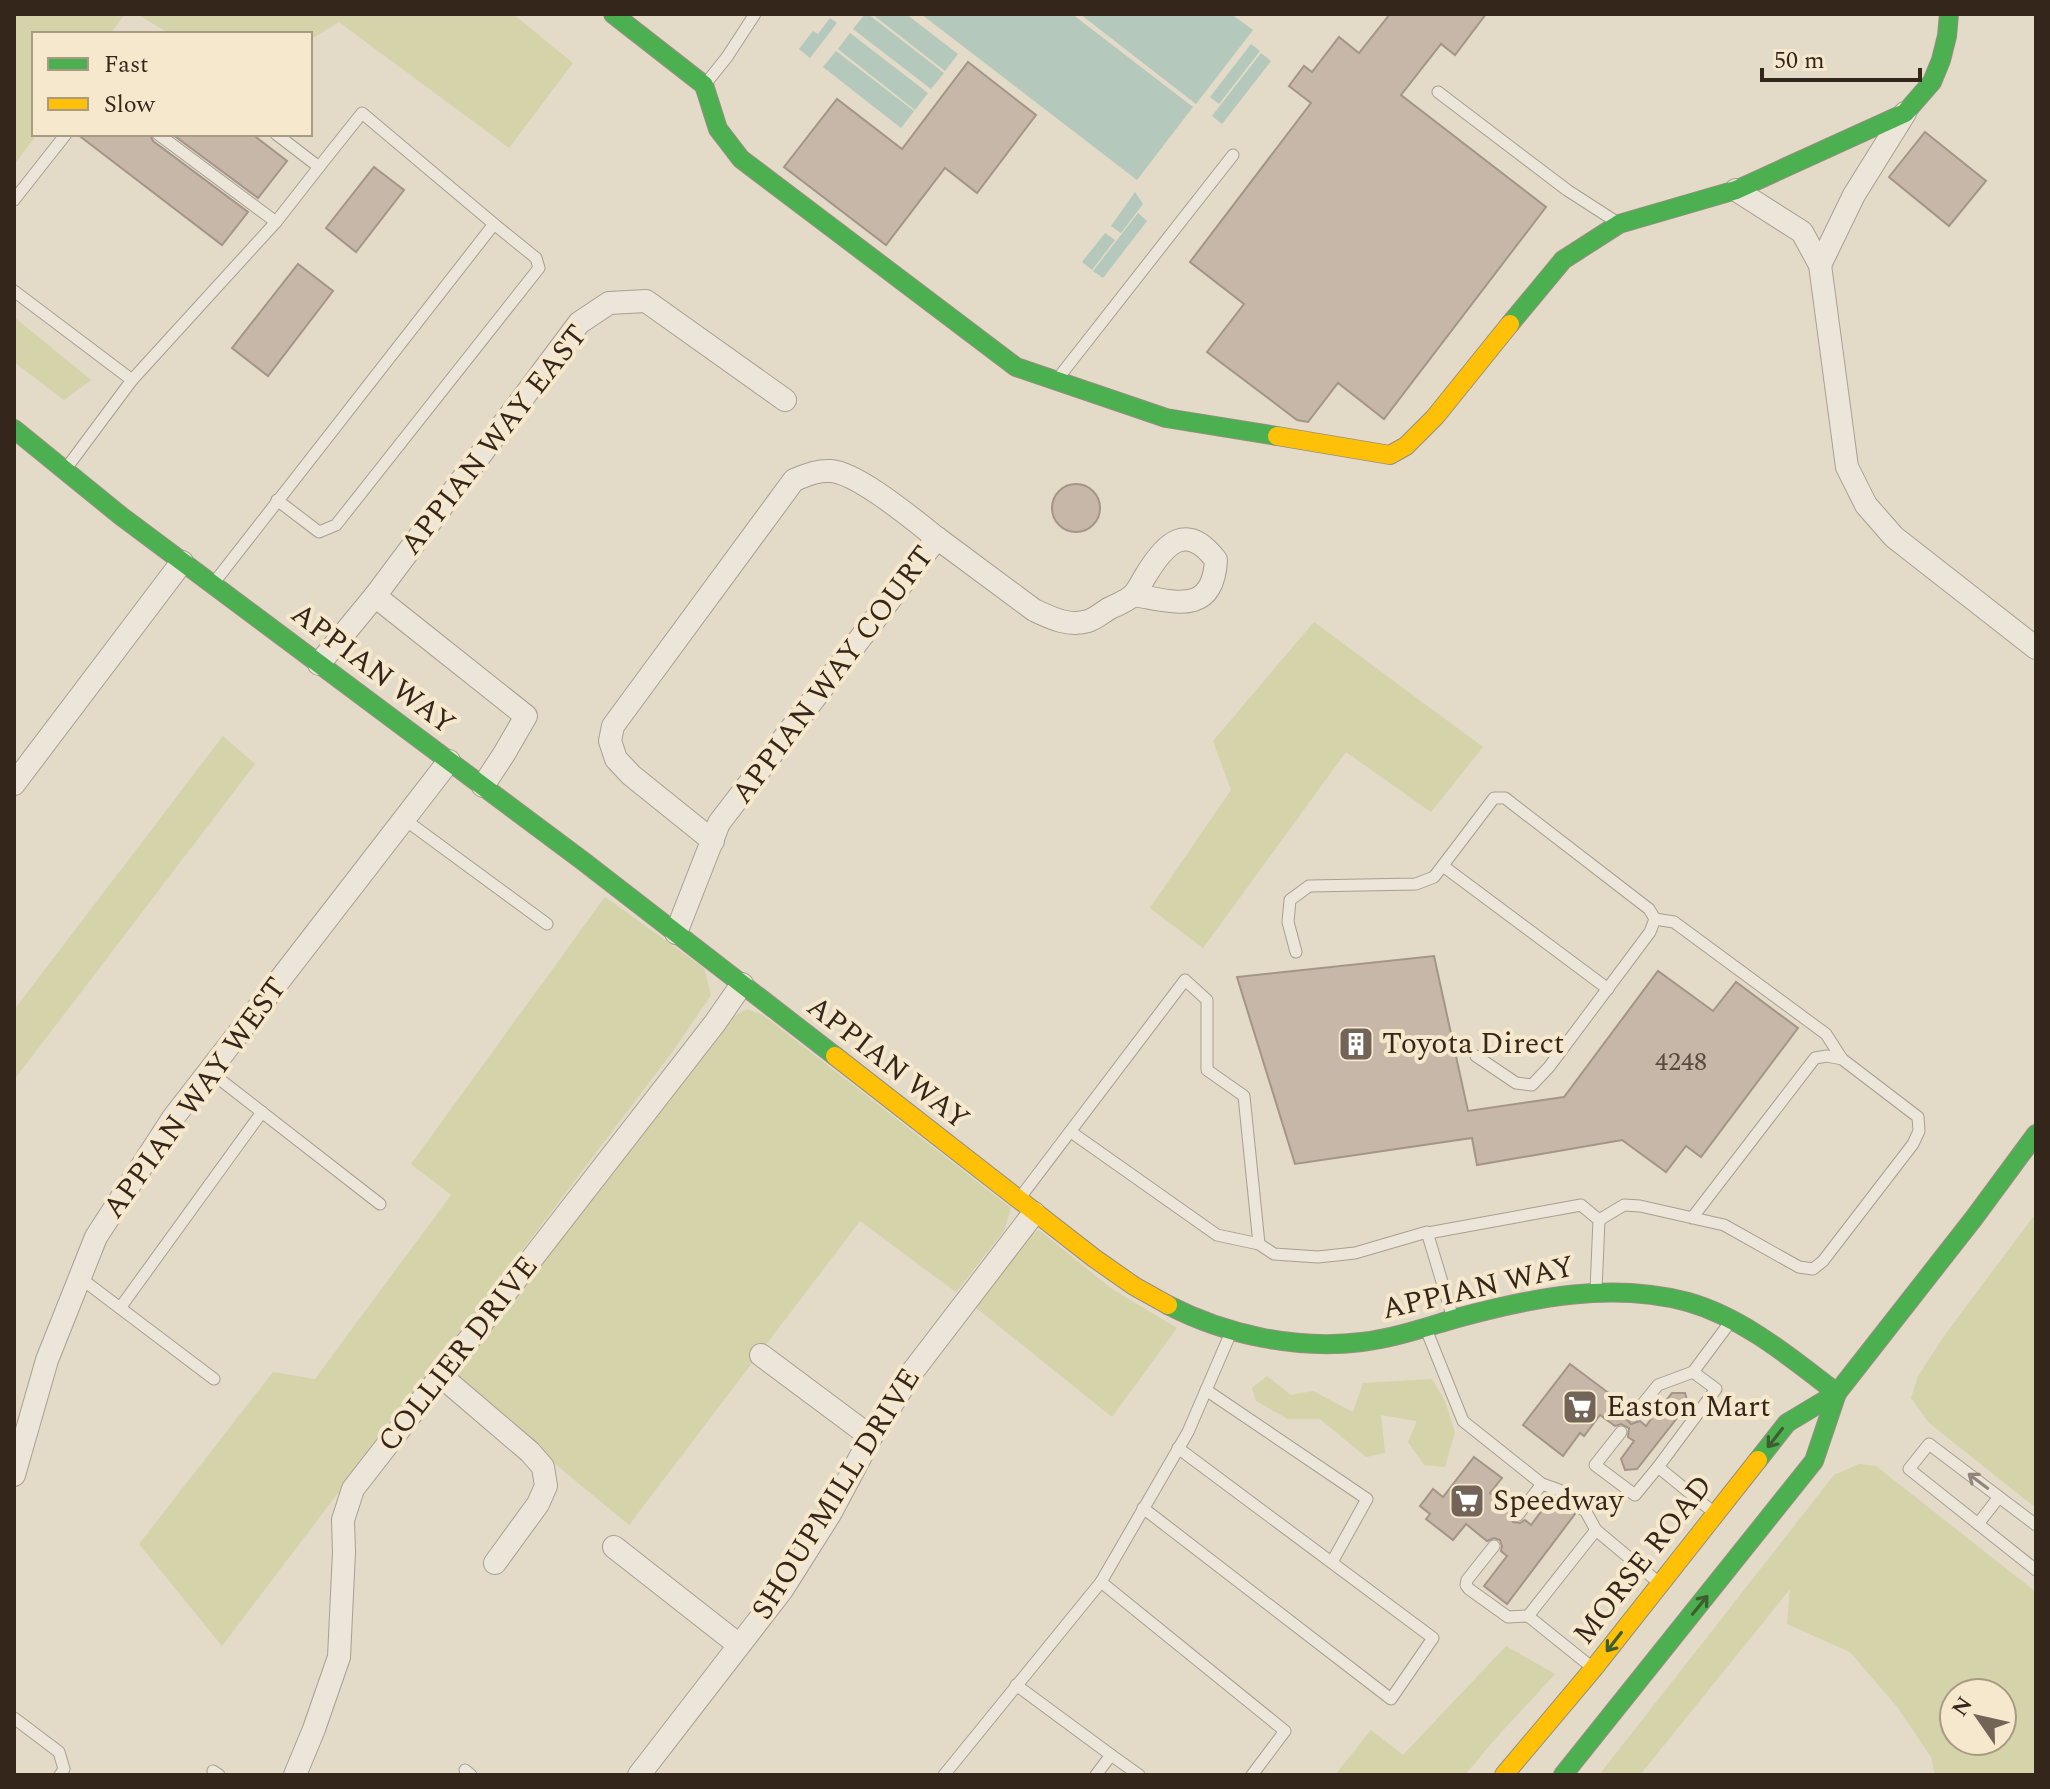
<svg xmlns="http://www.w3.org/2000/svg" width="2050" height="1789" viewBox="0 0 2050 1789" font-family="Spectral,serif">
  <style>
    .green { fill: #d4d3a9; fill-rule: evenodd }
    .water { fill: #b4c8bb }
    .building { fill: #c7b7a9; stroke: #a39588; stroke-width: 2 }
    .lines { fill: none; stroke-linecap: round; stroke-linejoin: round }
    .lane-casing { stroke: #a89f92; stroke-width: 13 }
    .street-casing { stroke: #a89f92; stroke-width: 24 }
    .fast-casing { stroke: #978e82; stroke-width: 20 }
    .slow-casing { stroke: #978e82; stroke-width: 20 }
    .lane { stroke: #ebe5da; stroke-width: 11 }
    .street { stroke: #ebe5da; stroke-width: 22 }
    .fast { stroke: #4caf50; stroke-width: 18 }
    .slow { stroke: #ffc107; stroke-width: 18 }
    .oneway { stroke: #3e5d30 }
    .oneway2 { stroke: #90867a }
    .labels { text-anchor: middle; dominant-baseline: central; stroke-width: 8; stroke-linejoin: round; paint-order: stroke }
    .number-label { font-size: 26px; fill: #5a4a3e }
    .street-label { font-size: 30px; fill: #35261b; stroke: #f6e8cc }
    .poi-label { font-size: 30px; fill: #35261b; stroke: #f6e8cc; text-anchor: start }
  </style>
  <rect width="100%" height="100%" fill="#e3dac8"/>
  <g class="green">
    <path d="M 14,14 L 125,14 L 110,34 L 34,34 L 34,134 L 37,134 L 14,165 Z"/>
    <path d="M 137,14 L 513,14 L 573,63 L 509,148 L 339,22 L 310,40 L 310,34 L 170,34 Z"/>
    <path d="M 14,317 L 91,380 L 64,400 L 14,362 Z"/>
    <path d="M 1314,622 L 1483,747 L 1431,812 L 1346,752 L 1203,948 L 1150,908 L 1231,790 L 1213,741 Z"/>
    <path d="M 223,736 L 255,764 L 14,1080 L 14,1010 Z"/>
    <path d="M 605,897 L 704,968 L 711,995 L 673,1051 L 222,1646 L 139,1544 L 273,1372 L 315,1379 L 451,1195 L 411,1164 Z"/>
    <path d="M 747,1009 L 763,1015 L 1011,1208 L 1004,1231 L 956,1292 L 860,1221 L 629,1525 L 450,1377 L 734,1016 Z"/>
    <path d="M 2036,1213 L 2036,1508 L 1929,1423 L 1911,1398 L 1918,1376 L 1944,1336 Z"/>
    <path d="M 1039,1230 L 1112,1289 L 1177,1328 L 1112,1417 L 974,1306 L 1025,1239 Z"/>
    <path d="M 1267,1376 L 1291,1395 L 1313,1391 L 1353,1412 L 1363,1383 L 1432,1379 L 1445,1401 L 1455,1432 L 1445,1467 L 1424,1465 L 1408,1442 L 1417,1421 L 1381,1415 L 1385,1453 L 1366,1457 L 1320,1419 L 1288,1419 L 1256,1401 L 1252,1388 Z"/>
    <path d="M 1859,1464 L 1876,1466 L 2036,1592 L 2036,1775 L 1935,1775 L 1931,1757 L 1898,1708 L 1850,1652 L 1787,1624 L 1790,1589 L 1640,1775 L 1599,1775 L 1834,1475 ZM 1954,1693 L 2002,1693 L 2002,1741 L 1954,1741 Z"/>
    <path d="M 1506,1646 L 1555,1674 L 1496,1738 L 1465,1775 L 1335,1775 L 1371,1730 L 1403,1755 Z"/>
  </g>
  <g class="water">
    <path d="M 865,14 L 868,14 L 944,73 L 931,89 L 853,29 Z"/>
    <path d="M 872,14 L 906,14 L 958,54 L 945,71 Z"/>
    <path d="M 921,14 L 1072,14 L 1193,107 L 1137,180 Z"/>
    <path d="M 1080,14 L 1231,14 L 1253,30 L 1196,104 Z"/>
    <path d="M 830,18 L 837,23 L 810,58 L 799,49 L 813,31 L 818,34 Z"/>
    <path d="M 850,33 L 928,93 L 915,110 L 838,49 Z"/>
    <path d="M 1251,44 L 1260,51 L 1219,104 L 1210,97 Z"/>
    <path d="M 836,51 L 914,111 L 901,128 L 823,67 Z"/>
    <path d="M 1261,53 L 1271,61 L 1222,124 L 1212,116 Z"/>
    <path d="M 1135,192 L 1143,204 L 1121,233 L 1111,226 Z"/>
    <path d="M 1138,213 L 1147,221 L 1103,278 L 1093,271 Z"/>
    <path d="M 1105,233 L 1115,240 L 1092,270 L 1082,262 Z"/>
  </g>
  <g class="building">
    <path d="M 1390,14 L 1486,14 L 1455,55 L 1441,44 L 1401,95 L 1546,207 L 1384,419 L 1338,383 L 1308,422 L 1297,420 L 1207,352 L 1244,304 L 1190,262 L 1311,103 L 1289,86 L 1304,66 L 1312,72 L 1339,37 L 1359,53 Z"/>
    <path d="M 968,62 L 1036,115 L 977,193 L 945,168 L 886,245 L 784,167 L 837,99 L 902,149 Z"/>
    <path d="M 1925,132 L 1986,181 L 1949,226 L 1889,177 Z"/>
    <path d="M 77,134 L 150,134 L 153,141 L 248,212 L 222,245 Z"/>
    <path d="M 172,134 L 252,134 L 287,161 L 258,198 Z"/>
    <path d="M 374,167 L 404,190 L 356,252 L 326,228 Z"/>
    <path d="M 298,264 L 333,291 L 268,376 L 232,348 Z"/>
    <circle cx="1076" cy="508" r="24"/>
    <path d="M 1434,956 L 1468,1111 L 1564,1097 L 1658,971 L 1713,1011 L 1736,982 L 1798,1028 L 1701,1157 L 1686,1146 L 1666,1172 L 1622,1140 L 1477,1165 L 1472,1138 L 1295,1164 L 1237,977 Z"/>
    <path d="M 1570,1364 L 1614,1397 L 1612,1399 L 1626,1411 L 1625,1418 L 1631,1424 L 1640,1421 L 1646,1426 L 1654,1415 L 1664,1416 L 1668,1409 L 1665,1402 L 1672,1393 L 1685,1393 L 1688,1404 L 1637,1469 L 1625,1470 L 1621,1459 L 1634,1441 L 1628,1437 L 1629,1428 L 1621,1424 L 1615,1426 L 1600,1415 L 1584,1436 L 1580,1433 L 1563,1456 L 1523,1425 Z"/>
    <path d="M 1474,1457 L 1502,1478 L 1490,1493 L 1511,1510 L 1510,1517 L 1513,1522 L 1520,1523 L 1525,1520 L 1531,1525 L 1552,1497 L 1575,1514 L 1507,1604 L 1484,1586 L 1507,1556 L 1501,1551 L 1502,1546 L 1500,1540 L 1494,1538 L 1487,1541 L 1466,1524 L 1453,1540 L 1426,1519 L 1430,1514 L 1420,1506 L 1433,1489 L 1443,1497 Z"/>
  </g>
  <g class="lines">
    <defs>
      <g id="lane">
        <path d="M 707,82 L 727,57 L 755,14"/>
        <path d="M 1438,92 L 1567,190 L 1615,221"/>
        <path d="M 158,134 L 276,222"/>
        <path d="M 14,200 L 66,134"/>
        <path d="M 14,291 L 132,380"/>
        <path d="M 1059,377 L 1233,155"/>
        <path d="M 65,470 L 132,380 L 276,222 L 319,167 L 276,134"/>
        <path d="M 277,500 L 319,532 L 336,525 L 539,268 L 536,258 L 494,224"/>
        <path d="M 213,584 L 494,224 L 362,113 L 319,167"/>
        <path d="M 404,819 L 547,924"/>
        <path d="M 1443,866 L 1608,989"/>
        <path d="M 1655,919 L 1674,922 L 1826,1034 L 1842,1059"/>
        <path d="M 1296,952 L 1288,922 L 1290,900 L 1309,886 L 1416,884 L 1434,877 L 1494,798 L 1505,798 L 1649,909 L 1655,919 L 1650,932 L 1549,1067 L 1532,1085 L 1516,1083 L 1476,1056"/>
        <path d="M 209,1071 L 380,1204"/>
        <path d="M 1071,1132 L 1217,1235 L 1259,1244"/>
        <path d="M 1019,1199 L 1185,980 L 1207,1000 L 1207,1070 L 1244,1096 L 1259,1244 L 1274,1254 L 1318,1257 L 1355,1253 L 1427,1232 L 1452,1315"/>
        <path d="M 1599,1220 L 1624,1205 L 1640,1206 L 1724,1225 L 1799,1267 L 1813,1269 L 1823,1261 L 1913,1144 L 1919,1131 L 1918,1117 L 1842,1059 L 1827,1056 L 1815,1058 L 1692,1218"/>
        <path d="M 1428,1233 L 1581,1205 L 1599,1220 L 1596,1290"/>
        <path d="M 79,1277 L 214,1379"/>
        <path d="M 120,1308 L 262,1112"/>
        <path d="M 1426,1329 L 1463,1421 L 1542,1484 L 1559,1490 L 1586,1512 L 1596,1530 L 1658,1582"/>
        <path d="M 1206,1390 L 1367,1499 L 1332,1562"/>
        <path d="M 1647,1399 L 1660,1409"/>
        <path d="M 1633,1416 L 1658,1385 L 1693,1372"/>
        <path d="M 1621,1432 L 1595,1465 L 1635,1495 L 1658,1467"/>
        <path d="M 1143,1508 L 1391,1699 L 1433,1638 L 1178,1448"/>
        <path d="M 1712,1511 L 1658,1467 L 1716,1389 L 1693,1372 L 1731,1321"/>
        <path d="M 1518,1515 L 1542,1484"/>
        <path d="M 1978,1524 L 1999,1497"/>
        <path d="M 2036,1525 L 1929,1444 L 1909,1469 L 2036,1570"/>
        <path d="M 1494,1546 L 1467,1580 L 1466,1585 L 1469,1589 L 1508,1617 L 1528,1616 L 1589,1665"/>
        <path d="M 1101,1582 L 1285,1731 L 1252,1775"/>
        <path d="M 1528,1616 L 1596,1530"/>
        <path d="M 1016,1685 L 1111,1755"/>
        <path d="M 14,1718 L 59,1752 L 64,1769 L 60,1775"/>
        <path d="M 465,1770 L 471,1775"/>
        <path d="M 213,1771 L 219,1775"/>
        <path d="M 944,1775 L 1101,1582 L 1188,1432 L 1232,1330"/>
        <path d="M 1096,1775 L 1111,1755 L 1139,1775"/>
      </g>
      <g id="street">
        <path d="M 1736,190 L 1802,232 L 1820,265 L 1847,467 L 1866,505 L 1894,537 L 2036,648"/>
        <path d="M 1820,265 L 1854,195 L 1905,113"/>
        <path d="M 375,596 L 526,716 L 504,754 L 483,786"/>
        <path d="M 319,664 L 375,596 L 579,323 L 609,303 L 646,301 L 785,400"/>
        <path d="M 14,784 L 182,562"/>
        <path d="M 713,841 L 631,775 L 616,759 L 610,741 L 613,726 L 794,480 C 807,475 817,470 831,471 C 858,473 914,520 937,538"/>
        <path d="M 676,933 L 719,823 L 937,538 L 1034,610 C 1051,618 1069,627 1088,621 C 1095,619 1103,612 1110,608 C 1117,605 1126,601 1132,596 C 1138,591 1142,581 1146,575 C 1166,542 1187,522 1216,560 C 1213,617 1173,601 1133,595"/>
        <path d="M 761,1355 L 871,1437"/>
        <path d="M 441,1376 L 530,1452 L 543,1467 L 546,1486 L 538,1504 L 495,1563"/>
        <path d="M 14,1475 L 47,1360 L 96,1237 L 173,1118 L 449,761"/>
        <path d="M 614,1547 L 739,1645"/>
        <path d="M 295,1775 L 314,1729 L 339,1657 L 344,1552 L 343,1520 L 353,1489 L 715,1023 L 742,984"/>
        <path d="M 639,1775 L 782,1590 L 830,1514 L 871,1437 L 913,1371 L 1034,1213"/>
      </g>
      <g id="fast">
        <path d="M 613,14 L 704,85 L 718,129 L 741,159 L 1016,367 L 1166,418 L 1277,436"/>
        <path d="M 1510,324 L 1563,260 L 1619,224 L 1736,190 L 1905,113 L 1932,82 L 1941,60 L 1947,36 L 1949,14"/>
        <path d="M 14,429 L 121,516 L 583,861 L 835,1056"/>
        <path d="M 1168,1305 C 1226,1335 1297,1350 1362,1342 C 1396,1338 1429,1326 1461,1317 C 1535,1297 1612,1282 1688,1302 C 1744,1318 1791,1358 1837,1393"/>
        <path d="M 1758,1460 L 1787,1423 L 1837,1393 L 1974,1218 L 2036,1134"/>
        <path d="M 1563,1775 L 1814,1461 L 1837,1393"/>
      </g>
      <g id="slow">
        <path d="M 1277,436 L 1390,455 L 1406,446 L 1435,417 L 1510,324"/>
        <path d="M 835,1056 L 1094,1258 L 1134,1286 L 1168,1305"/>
        <path d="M 1504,1775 L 1594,1668 L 1758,1460"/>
      </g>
    </defs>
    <use href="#lane" class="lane-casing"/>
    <use href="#street" class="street-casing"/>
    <use href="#fast" class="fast-casing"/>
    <use href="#slow" class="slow-casing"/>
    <use href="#lane" class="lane"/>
    <use href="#street" class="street"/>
    <use href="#fast" class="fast"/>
    <use href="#slow" class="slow"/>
  </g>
  <defs><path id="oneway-shaft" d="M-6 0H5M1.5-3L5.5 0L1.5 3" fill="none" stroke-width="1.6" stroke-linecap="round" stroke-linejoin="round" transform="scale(2)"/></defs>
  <g class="oneway">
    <use href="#oneway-shaft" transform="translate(1775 1438) rotate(128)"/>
    <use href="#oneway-shaft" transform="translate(1700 1605) rotate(-51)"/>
    <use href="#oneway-shaft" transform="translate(1614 1642) rotate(128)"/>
  </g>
  <use class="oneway2" href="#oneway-shaft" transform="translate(1978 1481) rotate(-143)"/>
  <defs>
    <symbol id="building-square" viewBox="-11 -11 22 22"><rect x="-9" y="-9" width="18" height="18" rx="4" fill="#726558" stroke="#f6e8cc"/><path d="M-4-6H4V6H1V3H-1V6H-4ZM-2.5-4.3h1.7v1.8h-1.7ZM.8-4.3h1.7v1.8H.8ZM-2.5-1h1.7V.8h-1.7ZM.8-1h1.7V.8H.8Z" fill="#fff"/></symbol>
    <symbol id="supermarket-square" viewBox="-11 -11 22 22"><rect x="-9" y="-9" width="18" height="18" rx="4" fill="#726558" stroke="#f6e8cc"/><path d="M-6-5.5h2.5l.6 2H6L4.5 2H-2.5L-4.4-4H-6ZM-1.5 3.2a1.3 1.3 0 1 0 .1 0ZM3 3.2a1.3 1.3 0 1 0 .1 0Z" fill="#fff"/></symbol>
  </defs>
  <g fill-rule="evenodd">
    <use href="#building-square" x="1336" y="1024" width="40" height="40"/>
    <use href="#supermarket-square" x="1560" y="1387" width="40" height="40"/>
    <use href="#supermarket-square" x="1447" y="1481" width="40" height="40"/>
  </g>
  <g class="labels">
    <g class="number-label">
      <text x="1681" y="1062">4248</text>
    </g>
    <g class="street-label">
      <text transform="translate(494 440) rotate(-52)">APPIAN WAY EAST</text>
      <text transform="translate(373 669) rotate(37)">APPIAN WAY</text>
      <text transform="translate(833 675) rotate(-53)">APPIAN WAY COURT</text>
      <text transform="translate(888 1063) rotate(38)">APPIAN WAY</text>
      <text transform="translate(195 1098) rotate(-54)">APPIAN WAY WEST</text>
      <text transform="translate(1478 1288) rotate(-13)">APPIAN WAY</text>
      <text transform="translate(458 1354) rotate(-52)">COLLIER DRIVE</text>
      <text transform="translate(836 1494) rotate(-58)">SHOUPMILL DRIVE</text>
      <text transform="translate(1643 1560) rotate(-52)">MORSE ROAD</text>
    </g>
    <g class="poi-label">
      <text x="1382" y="1044">Toyota Direct</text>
      <text x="1606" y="1407">Easton Mart</text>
      <text x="1493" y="1501">Speedway</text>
    </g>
  </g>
  <rect width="2050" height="1789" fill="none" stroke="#35261b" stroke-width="32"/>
  <rect x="32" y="32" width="280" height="104" fill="#f6e8cc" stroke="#a99a85" stroke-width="2"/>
  <rect x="48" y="58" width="40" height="12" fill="#4caf50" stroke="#a99a85" stroke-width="2"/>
  <text x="104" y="72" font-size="24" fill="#35261b">Fast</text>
  <rect x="48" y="98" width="40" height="12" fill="#ffc107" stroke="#a99a85" stroke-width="2"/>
  <text x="104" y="112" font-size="24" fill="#35261b">Slow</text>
  <g transform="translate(1978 1717) rotate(304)"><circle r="38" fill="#f6e8cc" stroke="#a99a85" stroke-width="2"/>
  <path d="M0-6L14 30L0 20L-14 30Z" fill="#726558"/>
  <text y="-12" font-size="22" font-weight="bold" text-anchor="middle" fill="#35261b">N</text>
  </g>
  <path d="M1762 68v12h158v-12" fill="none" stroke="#35261b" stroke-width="4"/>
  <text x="1774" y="68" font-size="24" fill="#35261b" stroke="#f6e8cc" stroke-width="6" paint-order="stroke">50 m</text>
</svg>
